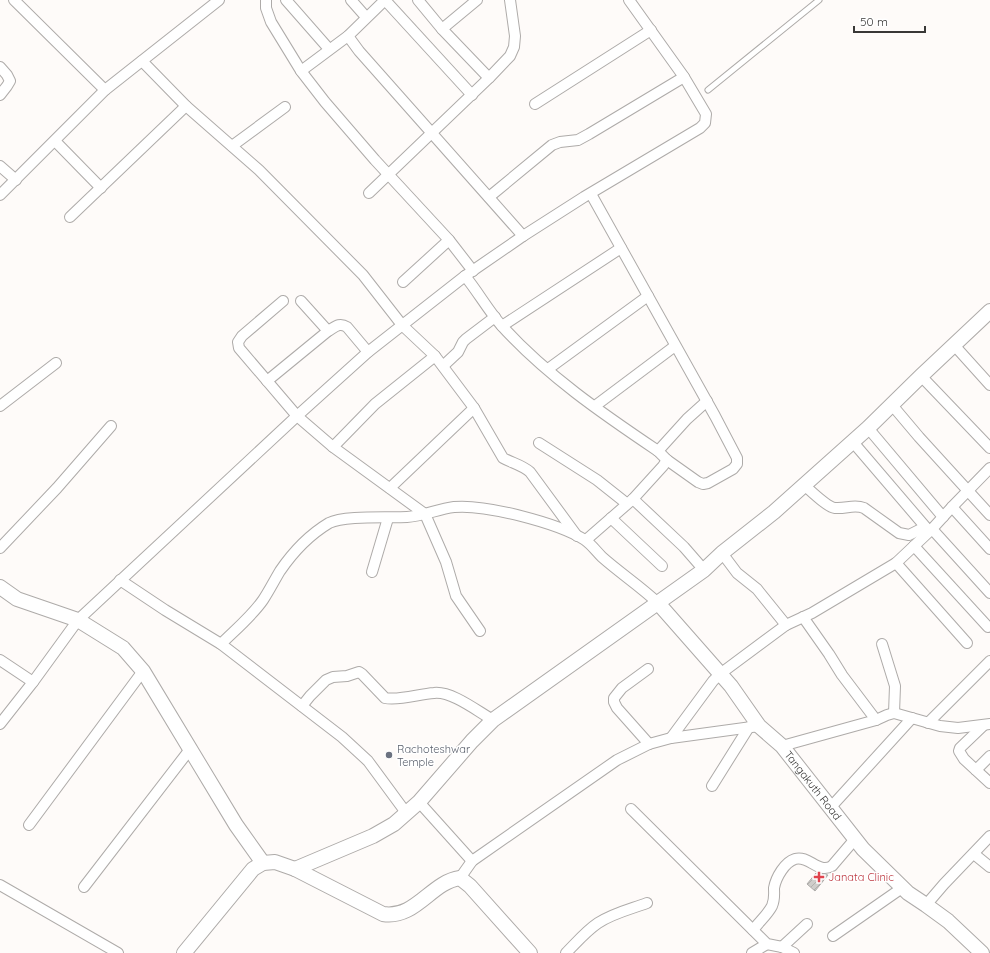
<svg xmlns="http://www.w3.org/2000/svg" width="990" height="953" viewBox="0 0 990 953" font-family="Quicksand,sans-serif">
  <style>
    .building { fill: url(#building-hatch); stroke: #adaba9 }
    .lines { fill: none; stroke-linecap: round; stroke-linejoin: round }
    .lane-casing { stroke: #aeaba9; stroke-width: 7 }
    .street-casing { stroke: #aeaba9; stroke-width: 12 }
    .secondary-casing { stroke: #aeaba9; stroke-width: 16 }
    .lane { stroke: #fff; stroke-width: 5 }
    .street { stroke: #fff; stroke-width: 10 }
    .secondary { stroke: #fff; stroke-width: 14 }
    .worship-dot { fill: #6b7280; stroke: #fff; stroke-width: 1.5 }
    .health-dot { fill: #e0444e; stroke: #fff; stroke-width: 1.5 }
    .labels { text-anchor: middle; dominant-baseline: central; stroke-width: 3; stroke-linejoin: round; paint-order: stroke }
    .worship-label { font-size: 11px; fill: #5b616d; stroke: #fff; text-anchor: start }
    .street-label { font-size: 11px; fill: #393837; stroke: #fff }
    .health-label { font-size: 11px; fill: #be3a42; stroke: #fff; text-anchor: start }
  </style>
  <defs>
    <pattern id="building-hatch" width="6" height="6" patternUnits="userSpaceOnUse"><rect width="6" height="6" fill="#cfcdca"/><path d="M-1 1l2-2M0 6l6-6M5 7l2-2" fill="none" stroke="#b2b1ae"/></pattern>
  </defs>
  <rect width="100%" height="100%" fill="#fefbf9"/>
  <path class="building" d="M 816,873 L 828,875 L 815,891 L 807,884 Z"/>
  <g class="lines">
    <defs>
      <path id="lane" d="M 708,90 L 819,0"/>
      <g id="street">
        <path d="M 14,0 L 105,90"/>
        <path d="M 266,0 L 266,8 L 271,22 L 301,71 L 325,102 L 375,160 L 449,240 L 473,271"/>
        <path d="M 286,0 L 329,49"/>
        <path d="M 351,0 L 366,17"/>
        <path d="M 385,0 L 472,95"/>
        <path d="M 418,0 L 442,29 L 489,78"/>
        <path d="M 442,29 L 477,0"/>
        <path d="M 348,36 L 359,51 L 523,236"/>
        <path d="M 142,61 L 186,106 L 259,170 L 363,275 L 402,325 L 435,356 L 474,408 L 503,458 C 512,463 522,465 530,472 L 577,536"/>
        <path d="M 0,67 L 7,75 L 10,81 L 7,86 L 0,95"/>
        <path d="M 301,71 L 348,36 L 385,0"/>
        <path d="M 535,104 L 651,30"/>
        <path d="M 55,141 L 101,188"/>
        <path d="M 232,146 L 285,107"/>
        <path d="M 0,166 L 16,180"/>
        <path d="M 369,193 L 489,78 L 510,56 L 514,47 L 515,36 L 510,0"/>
        <path d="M 0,195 L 105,90 L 219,0"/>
        <path d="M 489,197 L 552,145 L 560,142 L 578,140 L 589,134 L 684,77"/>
        <path d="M 70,217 L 186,106"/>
        <path d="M 465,276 C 478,292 488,310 501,325 C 546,375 603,414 658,451 L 667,460 L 698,482 L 703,484 L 708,483 L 733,469 L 737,464 L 737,458 L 715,416 L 591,194"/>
        <path d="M 403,282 L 449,240"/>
        <path d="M 301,301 L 328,331 C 335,327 339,322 347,327 L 368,352"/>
        <path d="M 502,326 L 621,248"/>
        <path d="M 954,345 L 990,385"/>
        <path d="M 443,366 L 458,352 L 463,342 L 466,339 L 495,317"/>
        <path d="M 548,369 L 648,296"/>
        <path d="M 921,376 L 990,448"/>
        <path d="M 267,381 L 328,331"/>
        <path d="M 892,405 L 919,437 L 990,515"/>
        <path d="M 0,406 L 56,363"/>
        <path d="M 595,406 L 675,346"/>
        <path d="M 868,428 L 943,517"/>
        <path d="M 852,441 L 929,531"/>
        <path d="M 539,443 L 597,480 L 626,503"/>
        <path d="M 333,447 L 375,404 L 435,356"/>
        <path d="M 658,451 L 687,419 L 707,401"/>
        <path d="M 804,485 C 811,491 827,507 835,508 C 846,509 854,504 864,508 L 899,533 L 909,535 L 925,527"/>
        <path d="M 390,488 L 474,408"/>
        <path d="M 633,499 L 684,547 L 704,570"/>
        <path d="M 952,507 L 990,549"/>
        <path d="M 611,518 L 662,566"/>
        <path d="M 932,529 L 990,593"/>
        <path d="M 586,540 L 633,499 L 663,466 L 667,460"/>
        <path d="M 914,546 L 988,627"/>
        <path d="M 0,548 L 57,488 L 111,426"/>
        <path d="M 722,553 L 737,573 L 757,589 L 786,625"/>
        <path d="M 896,563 L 967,643"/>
        <path d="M 372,572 L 388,518"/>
        <path d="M 120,580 L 165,610 L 221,644 L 342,737 L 368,761 L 407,814"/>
        <path d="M 803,617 L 829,654 L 842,675 L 876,720"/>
        <path d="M 480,631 L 456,596 L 446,562 L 425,514 L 333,447 L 297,416 L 368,352 L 465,276 L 523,236 L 584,197 L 700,128 L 705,123 L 706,114 L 684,77 L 629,0"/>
        <path d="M 221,644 C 235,630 252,616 263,600 C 269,591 274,581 280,571 C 293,552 309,535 329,523 C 344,515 388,518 407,517 C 423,516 438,509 454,507 C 485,504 558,523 585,540 C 591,544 596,551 602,557 C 620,573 640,586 658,603"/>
        <path d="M 882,644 L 895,686 L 894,713"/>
        <path d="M 0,660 L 33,682"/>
        <path d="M 648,669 L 622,688 L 614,698 L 614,702 L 617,708 L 649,744"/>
        <path d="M 302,706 L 310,696 L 326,680 L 333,677 L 347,676 L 359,672 L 362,674 L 385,698 C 399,701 419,694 434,693 C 452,691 477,711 493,720"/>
        <path d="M 928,723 L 990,661"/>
        <path d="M 0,724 L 33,682 L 78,620 L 297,416 L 239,348 L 238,342 L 242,336 L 283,301"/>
        <path d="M 984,725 L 960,748 L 959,751 L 964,759 L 990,783"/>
        <path d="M 671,738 L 713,681 L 720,674 L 786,625 L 812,613 L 896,563 L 932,529 L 952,507 L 990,468"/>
        <path d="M 782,746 L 876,720 L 887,715 L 894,713 L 940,726 L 958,728 L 990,724"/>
        <path d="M 976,770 L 990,756"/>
        <path d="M 712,786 L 749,727"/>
        <path d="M 419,802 L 472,861"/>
        <path d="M 831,807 L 912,718"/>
        <path d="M 631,809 L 767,944 L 782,947 L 794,953"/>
        <path d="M 29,825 L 143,671"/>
        <path d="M 974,854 L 990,867"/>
        <path d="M 460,878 L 472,861 L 617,760 L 649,744 L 671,738 L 759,726"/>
        <path d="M 0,885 L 118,953"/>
        <path d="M 84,887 L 191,748"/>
        <path d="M 926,905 L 944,884 L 990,836"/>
        <path d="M 753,930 C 759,922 768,914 772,906 C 775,899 774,894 774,888 C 776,877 785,862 795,859 C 809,855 818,874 832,866 L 855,839"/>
        <path d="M 833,936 L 902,888"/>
        <path d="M 782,947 L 807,924"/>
        <path d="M 566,953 C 576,943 586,931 598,923 C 613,913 631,909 647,903"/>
        <path d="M 752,953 L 767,944"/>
      </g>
      <g id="secondary">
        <path d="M 0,587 L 17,599 L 78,620 L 123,648 L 143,671 L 236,825 L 263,863"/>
        <path id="s1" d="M 658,603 L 731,686 L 759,726 L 782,746 L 863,849 L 908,893 L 926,905 L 948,921 L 982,953"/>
        <path d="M 295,869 L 373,836 L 394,824 L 419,802 L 472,741 L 493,720 L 704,570 L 722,553 L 774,512 L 868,428 L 921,376 L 990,311"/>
        <path d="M 184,953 L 253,869 L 263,863 L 275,862 L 295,869 L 383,914 C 416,919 431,882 460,878 L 470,886 L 530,953"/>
      </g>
    </defs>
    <use href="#lane" class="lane-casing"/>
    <use href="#street" class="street-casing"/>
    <use href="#secondary" class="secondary-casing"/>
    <use href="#lane" class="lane"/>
    <use href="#street" class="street"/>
    <use href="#secondary" class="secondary"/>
  </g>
  <circle class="worship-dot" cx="389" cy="755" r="4"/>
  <path class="health-dot" d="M817 871h4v4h4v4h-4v4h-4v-4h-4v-4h4z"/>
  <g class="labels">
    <g class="worship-label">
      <text x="397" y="749">Rachoteshwar<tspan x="397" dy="13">Temple</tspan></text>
    </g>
    <g class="street-label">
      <text stroke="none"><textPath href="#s1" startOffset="240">Tangakuth Road</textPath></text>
    </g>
    <g class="health-label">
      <text x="828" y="877">Janata Clinic</text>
    </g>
  </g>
  <path d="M854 26v6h71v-6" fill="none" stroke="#393837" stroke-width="2"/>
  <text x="860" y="26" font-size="12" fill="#393837" stroke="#ffffff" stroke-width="3" paint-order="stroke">50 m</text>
</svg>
